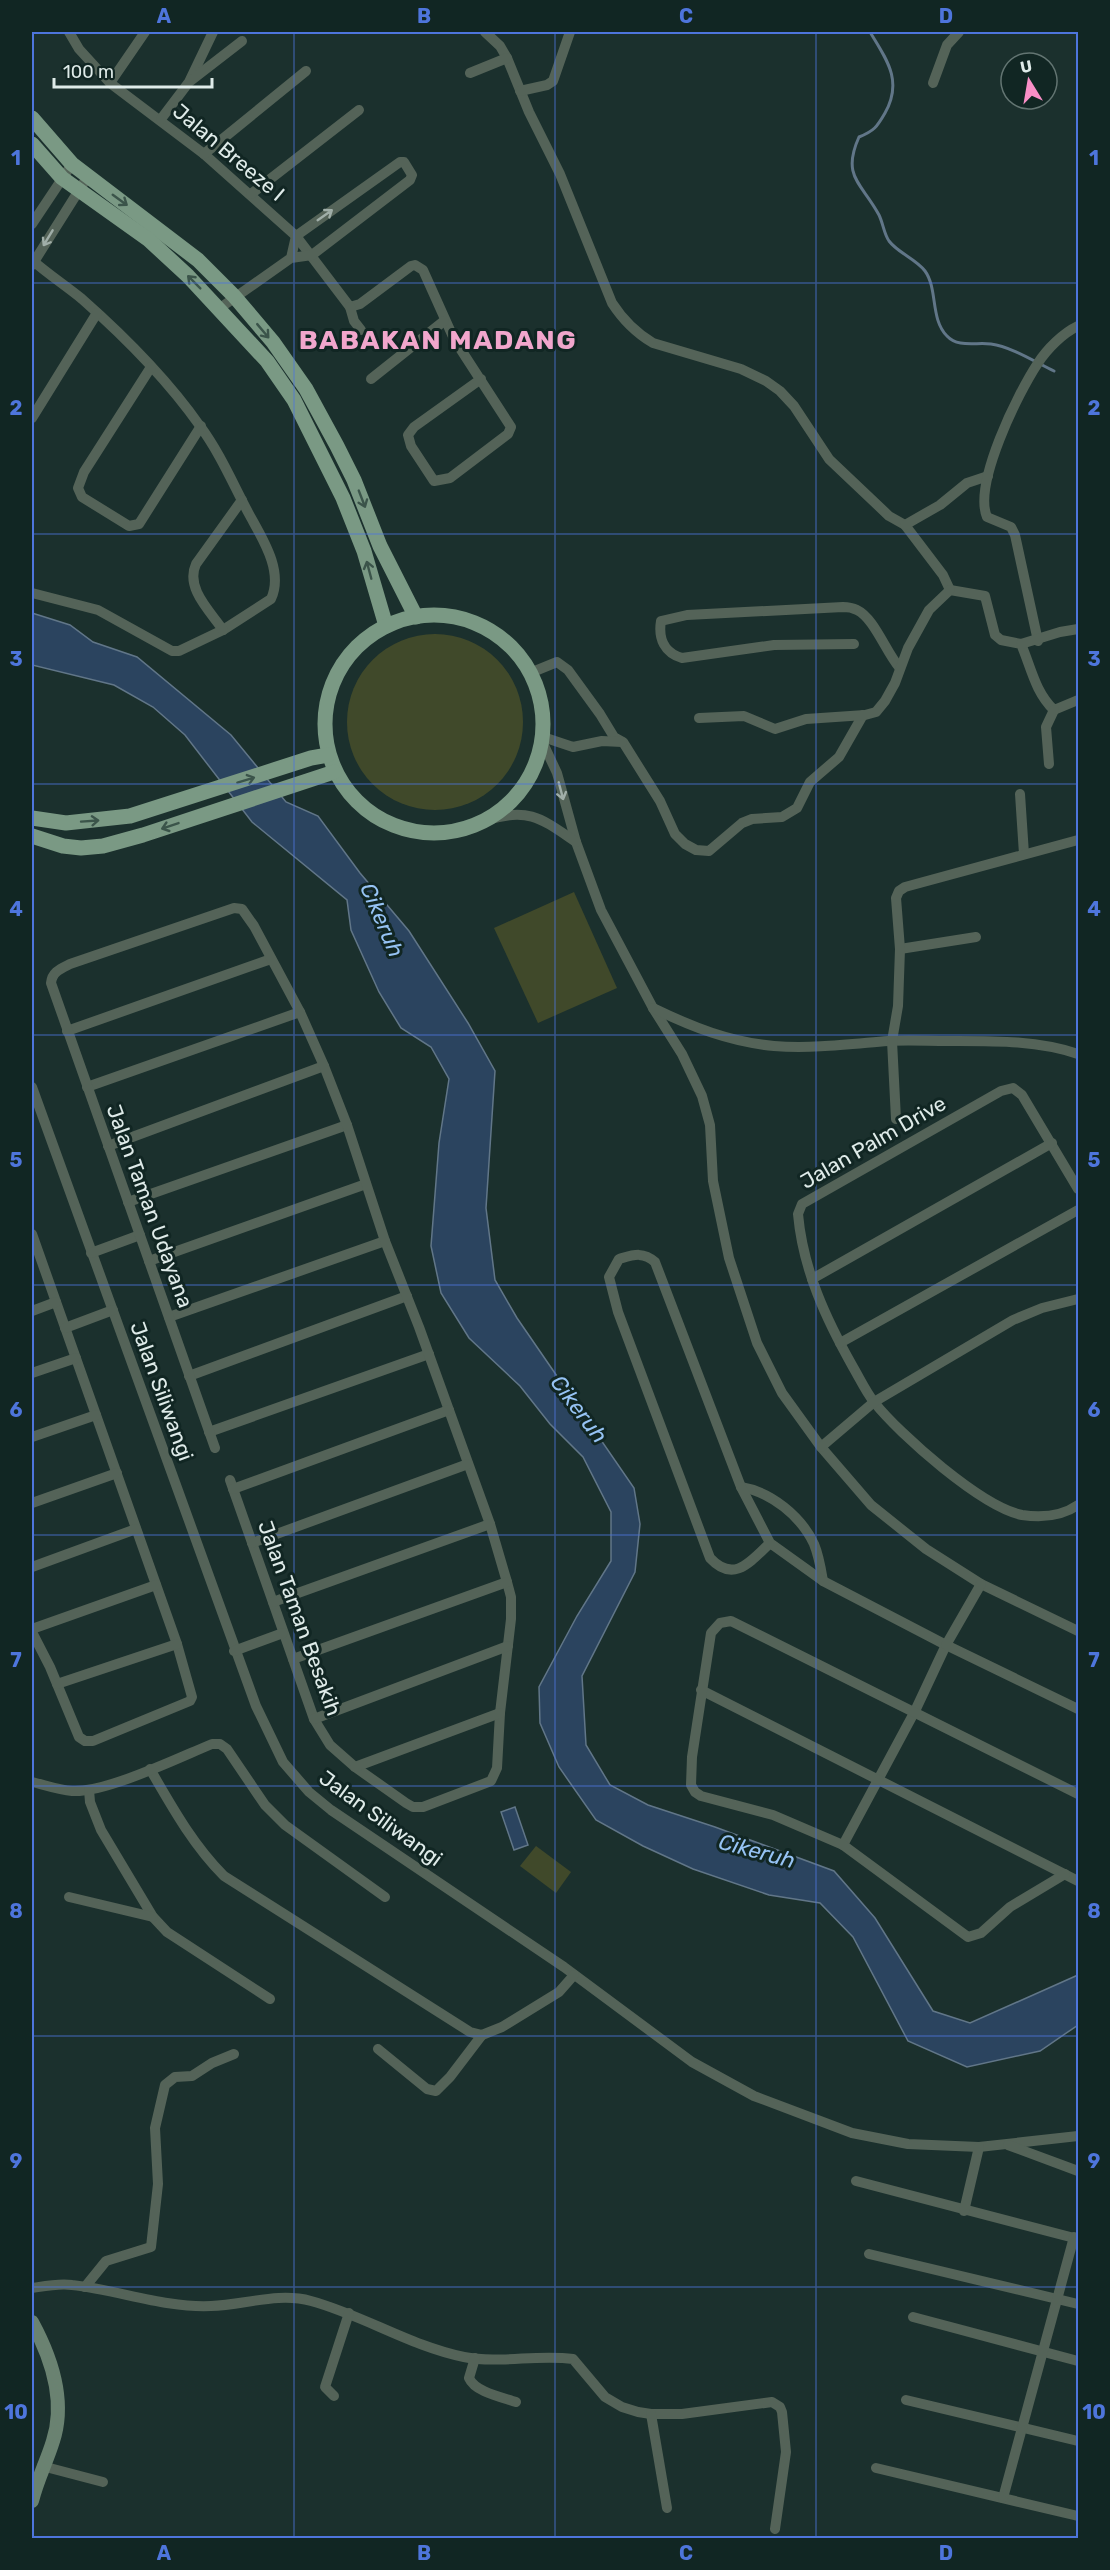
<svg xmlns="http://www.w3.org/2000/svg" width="1110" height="2570" viewBox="0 0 1110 2570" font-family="Rubik,sans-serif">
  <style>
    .green { fill: #40492a }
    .water { fill: #2b445f; stroke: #617688; stroke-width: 1.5 }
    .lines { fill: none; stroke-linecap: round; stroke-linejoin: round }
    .stream { stroke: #617688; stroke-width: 3 }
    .street { stroke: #546358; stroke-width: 10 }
    .secondary { stroke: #6a8271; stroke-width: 14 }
    .primary { stroke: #7a9984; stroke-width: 15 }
    .oneway { stroke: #3b544a }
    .oneway2 { stroke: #a0aea8 }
    .grid { fill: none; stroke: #4e75dc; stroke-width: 1.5; stroke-opacity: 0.55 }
    .labels { text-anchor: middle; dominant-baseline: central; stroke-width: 6; stroke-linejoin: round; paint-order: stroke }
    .street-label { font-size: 21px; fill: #dfebe9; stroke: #112623 }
    .water-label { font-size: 22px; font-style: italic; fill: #96c3f4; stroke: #112623 }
    .district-label { font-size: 27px; font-weight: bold; letter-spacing: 1.5px; fill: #f1a6cc; stroke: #112623 }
    .neatline { fill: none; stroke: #4e75dc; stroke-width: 2 }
    .grid-label { font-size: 20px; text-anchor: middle; font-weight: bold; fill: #4e75dc }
  </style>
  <rect width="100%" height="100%" fill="#1b302d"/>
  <g class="green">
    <circle cx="435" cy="722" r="88"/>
    <path d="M 574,892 L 617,988 L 538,1023 L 494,928 Z"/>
    <path d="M 536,1846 L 571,1872 L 556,1893 L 520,1866 Z"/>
  </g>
  <g class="water">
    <path d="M 32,613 L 70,625 L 93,642 L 137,657 L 231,735 L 286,802 L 318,816 L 360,873 L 409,931 L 468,1023 L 495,1071 L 486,1208 L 495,1280 L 517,1318 L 634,1488 L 640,1524 L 635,1572 L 582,1676 L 586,1745 L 610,1785 L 648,1805 L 715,1827 L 834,1871 L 875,1918 L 933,2011 L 970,2023 L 1078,1975 L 1078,2025 L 1040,2051 L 967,2067 L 908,2041 L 853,1937 L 820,1903 L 769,1895 L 693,1869 L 643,1846 L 596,1820 L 559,1767 L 540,1723 L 539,1687 L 577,1616 L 611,1561 L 611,1512 L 583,1457 L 550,1424 L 520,1386 L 469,1338 L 441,1293 L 431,1246 L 439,1143 L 449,1079 L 431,1047 L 401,1028 L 379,992 L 351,930 L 347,900 L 252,822 L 185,735 L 153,707 L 114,685 L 32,665 Z"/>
    <path d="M 515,1807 L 528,1845 L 514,1850 L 501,1812 Z"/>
  </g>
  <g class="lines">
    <path class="stream" d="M 870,32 C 887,60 903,81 885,113 C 877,127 874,131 859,137 C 841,177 862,183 879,215 C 883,223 884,234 889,241 C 898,253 916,259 925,271 C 938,289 930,319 947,336 C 958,348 976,342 991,344 C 1012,347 1035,362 1054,371"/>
    <g class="street">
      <path d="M 69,32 L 79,49 L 110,83 L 204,154 L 296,236 L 350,307 L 360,304 L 411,266 L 415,265 L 423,270 L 454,339 L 511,427 L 508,434 L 450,478 L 434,481 L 411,446 L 408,435 L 414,427 L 481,379"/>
      <path d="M 485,32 L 500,46 L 507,58 L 529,112 L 560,174 L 612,303 C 623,320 636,333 653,343 L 741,369 L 766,381 L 780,391 L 794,406 L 829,459 L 889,516 L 905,525 L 943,575 L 950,590"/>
      <path d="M 470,73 L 507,58"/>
      <path d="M 190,80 L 213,32"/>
      <path d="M 110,83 L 145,32"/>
      <path d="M 933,83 L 947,45 L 959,32"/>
      <path d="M 520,91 L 547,85 L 553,81 L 570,32"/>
      <path d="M 161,119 L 189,82 L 242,41"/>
      <path d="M 204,154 L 306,71"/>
      <path d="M 251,194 L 359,110"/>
      <path d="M 32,224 L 72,164"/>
      <path d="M 32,260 C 48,274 66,286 82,299 C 125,337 167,379 200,426 C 220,453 233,484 249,514 C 262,538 284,571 271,599 L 223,630 L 179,651 L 172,651 L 98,610 L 32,593"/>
      <path d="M 32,265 L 88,176"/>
      <path d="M 350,307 L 354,321 L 361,330"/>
      <path d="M 220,308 L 291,258 L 312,255 L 410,180 L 412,175 L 404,162 L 400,162 L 296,236 L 291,258"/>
      <path d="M 151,367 L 84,472 L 78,488 L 82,497 L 129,526 L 139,524 L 201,426"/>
      <path d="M 371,379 L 444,321"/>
      <path d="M 32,418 L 97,313"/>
      <path d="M 905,525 L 940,505 L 967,483 L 988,476"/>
      <path d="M 950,590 L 985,596 L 995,635 L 1001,640 L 1021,644 C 1031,667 1035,692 1054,710 L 1078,700"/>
      <path d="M 223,630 C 210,611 185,588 196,564 L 242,500"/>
      <path d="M 1038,641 L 1015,535 L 1011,527 L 987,517 C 973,484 1018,393 1038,363 C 1047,349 1063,333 1078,326"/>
      <path d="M 854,644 L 774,645 L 682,658 C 665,653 658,639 661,621 L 687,615 L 843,607 C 847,607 853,608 857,610 C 874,618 886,652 899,667"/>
      <path d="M 1021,644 L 1060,632 L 1078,629"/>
      <path d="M 530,673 L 557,662 L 568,670 L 600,714 L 614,737 L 623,742 L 660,801 L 675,834 L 685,844 L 696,850 L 709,851 L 742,823 L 752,819 L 782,817 L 797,808 L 810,782 L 839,757 L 863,715"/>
      <path d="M 699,718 L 744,716 L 775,729 L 806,719 L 865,715 L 876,712 L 885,701 L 895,683 L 908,648 L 929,610 L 950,590"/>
      <path d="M 543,737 L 573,747 L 602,741 L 622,742"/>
      <path d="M 542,741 L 557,773 L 576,842 L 601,910 L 653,1008 L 682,1054 L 702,1096 L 710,1125 L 713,1181 L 729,1258 L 757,1343 L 782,1393 L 821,1447 L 871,1505 L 926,1549 L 981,1584 L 1078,1631"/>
      <path d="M 1049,764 L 1046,727 L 1054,710"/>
      <path d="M 1020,794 L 1024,854"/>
      <path d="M 487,820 C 529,807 542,819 576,842"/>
      <path d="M 900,949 L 976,937"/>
      <path d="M 653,1008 C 692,1027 730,1042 774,1046 C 812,1049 851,1044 888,1041 C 908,1040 928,1041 947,1041 C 991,1041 1037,1040 1078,1054"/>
      <path d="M 67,1031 L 271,959"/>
      <path d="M 32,1087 L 256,1706 L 283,1762 L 309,1792 L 331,1810 L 564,1967 L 692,2062 L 754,2096 L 852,2133 L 908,2144 L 979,2147 L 1078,2136"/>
      <path d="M 87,1087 L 300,1012"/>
      <path d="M 896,1119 L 892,1041 L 898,1006 L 900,949 L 896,898 L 899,891 L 905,887 L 1078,840"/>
      <path d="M 108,1146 L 324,1066"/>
      <path d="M 1078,1189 L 1022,1095 L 1013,1088 L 1001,1091 L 802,1204 L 798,1214 C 803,1270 826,1319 853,1367 C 860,1379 866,1392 874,1402 C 900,1435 982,1507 1022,1515 C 1042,1518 1062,1516 1078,1505"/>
      <path d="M 128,1202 L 347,1125"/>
      <path d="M 32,1234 L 177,1644 L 192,1697 L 190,1701 L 93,1741 L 85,1741 L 79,1737 L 50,1667 L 32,1632"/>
      <path d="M 91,1253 L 140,1235"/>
      <path d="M 149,1261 L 366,1184"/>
      <path d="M 812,1279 L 1052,1143"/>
      <path d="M 32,1311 L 56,1302"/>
      <path d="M 169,1317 L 385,1241"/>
      <path d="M 65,1328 L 113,1310"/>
      <path d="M 840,1343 L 1078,1210"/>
      <path d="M 32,1373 L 76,1358"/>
      <path d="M 189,1376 L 407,1296"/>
      <path d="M 209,1432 L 429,1354"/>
      <path d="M 32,1437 L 96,1415"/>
      <path d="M 821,1447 L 874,1402 L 1013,1320 L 1042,1308 L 1078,1299"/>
      <path d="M 215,1448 L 51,983 C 52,972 60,969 70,964 L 234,908 L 242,909 L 254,926 L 300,1012 L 324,1066 L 347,1125 L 385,1241 L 419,1327 L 490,1524 L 507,1582 L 511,1597 L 511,1619 L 500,1713 L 497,1768 L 491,1781 L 423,1807 L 413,1807 L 406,1803 L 355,1767 L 330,1745 L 314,1719 L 230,1480"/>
      <path d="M 741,1487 C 771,1492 801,1516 814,1544 C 819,1556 821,1569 823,1581"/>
      <path d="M 233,1489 L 449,1410"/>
      <path d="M 32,1503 L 117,1473"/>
      <path d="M 252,1543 L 468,1464"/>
      <path d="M 770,1543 C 751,1561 734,1584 710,1558 L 618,1312 L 609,1277 L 619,1259 C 633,1255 643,1251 655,1262 L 741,1487 L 770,1543 L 823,1581 L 946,1645 L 915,1711 L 843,1845"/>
      <path d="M 32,1567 L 136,1529"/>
      <path d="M 981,1584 L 946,1645 L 1078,1709"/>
      <path d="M 273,1602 L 490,1524"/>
      <path d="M 32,1629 L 156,1585"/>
      <path d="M 234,1651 L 283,1633"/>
      <path d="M 293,1659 L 507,1582"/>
      <path d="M 57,1684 L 177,1644"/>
      <path d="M 701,1690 L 1078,1881"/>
      <path d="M 314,1719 L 508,1646"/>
      <path d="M 355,1767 L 500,1713"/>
      <path d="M 150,1769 C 172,1807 193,1845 224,1876 L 470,2032 L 482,2035 L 502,2027 L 559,1992 L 574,1975"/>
      <path d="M 32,1782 C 45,1785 58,1790 72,1791 C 106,1793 178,1758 212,1744 L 220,1744 L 227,1749 L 265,1805 L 285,1825 L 385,1897"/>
      <path d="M 89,1790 L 90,1802 L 101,1830 L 153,1917 L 167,1932 L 270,1999"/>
      <path d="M 1065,1874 L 1010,1907 L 981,1933 L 968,1937 L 843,1845 L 773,1815 L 701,1796 L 695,1792 L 691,1785 L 692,1757 L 711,1633 L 720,1623 L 731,1621 L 1078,1794"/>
      <path d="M 69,1897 L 153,1917"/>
      <path d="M 378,2049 L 427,2089 L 436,2091 L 450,2077 L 482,2035"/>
      <path d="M 1008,2145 L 1078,2171"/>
      <path d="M 856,2181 L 1078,2239"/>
      <path d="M 964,2211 L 979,2147"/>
      <path d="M 869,2254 L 1078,2304"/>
      <path d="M 85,2287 L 106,2261 L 151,2247 L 158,2184 L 155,2128 L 165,2085 L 175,2077 L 192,2076 L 212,2063 L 234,2054"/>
      <path d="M 32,2288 C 45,2286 59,2283 72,2285 C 119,2290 164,2308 211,2306 C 244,2305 278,2292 311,2301 C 363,2315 410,2346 464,2357 C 500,2364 537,2354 573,2359 L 605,2397 L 622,2407 L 638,2412 L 651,2414 L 682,2414 L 772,2402 L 780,2407 L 782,2412 L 786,2452 L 775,2529"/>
      <path d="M 913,2317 L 1078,2361"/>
      <path d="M 475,2358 L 469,2378 C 475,2392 501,2397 516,2402"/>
      <path d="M 334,2396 L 325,2387 L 349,2313"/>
      <path d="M 906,2400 L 1078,2441"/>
      <path d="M 651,2414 L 667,2508"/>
      <path d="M 42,2466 L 103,2482"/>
      <path d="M 876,2468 L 1078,2516"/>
      <path d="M 1003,2498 L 1074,2237"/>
    </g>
    <path class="secondary" d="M 32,2322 C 51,2357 66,2401 53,2441 C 47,2461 37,2480 32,2501"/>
    <g class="primary">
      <path d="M 32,118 L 72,164 L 198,260 L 234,296 L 273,342 L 306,389 L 337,446 L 354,480 L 380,546 L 416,617"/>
      <path d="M 32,144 L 62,178 L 149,240 L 188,276 L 267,361 L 294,400 L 343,498 L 364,551 L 386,626"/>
      <circle cx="434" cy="724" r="109"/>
      <path d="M 32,818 L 66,823 L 130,816 L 311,758 L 328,755"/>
      <path d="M 32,836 L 63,846 L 81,848 L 103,846 L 143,835 L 334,772"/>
    </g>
  </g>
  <defs><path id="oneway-shaft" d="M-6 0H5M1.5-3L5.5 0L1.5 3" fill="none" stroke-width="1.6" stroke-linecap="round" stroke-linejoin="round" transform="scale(1.5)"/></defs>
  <g class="oneway">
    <use href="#oneway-shaft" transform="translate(120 200) rotate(36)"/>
    <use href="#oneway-shaft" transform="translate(194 282) rotate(-135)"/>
    <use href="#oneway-shaft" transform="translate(263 331) rotate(50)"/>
    <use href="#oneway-shaft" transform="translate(362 499) rotate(69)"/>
    <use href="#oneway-shaft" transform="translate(369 570) rotate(-105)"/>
    <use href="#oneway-shaft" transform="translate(246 780) rotate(-17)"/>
    <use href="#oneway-shaft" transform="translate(90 821) rotate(-4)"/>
    <use href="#oneway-shaft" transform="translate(170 826) rotate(161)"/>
  </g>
  <g class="oneway2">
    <use href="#oneway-shaft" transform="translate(325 215) rotate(-35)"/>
    <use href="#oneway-shaft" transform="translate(48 238) rotate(121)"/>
    <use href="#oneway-shaft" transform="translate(561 791) rotate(75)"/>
  </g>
  <path class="grid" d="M 294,32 L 294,2538M 555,32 L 555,2538M 816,32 L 816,2538M 32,283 L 1078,283M 32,534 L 1078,534M 32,784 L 1078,784M 32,1035 L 1078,1035M 32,1285 L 1078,1285M 32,1535 L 1078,1535M 32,1786 L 1078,1786M 32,2036 L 1078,2036M 32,2287 L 1078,2287"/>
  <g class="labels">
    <g class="street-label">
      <text transform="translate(229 152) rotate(40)">Jalan Breeze I</text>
      <text transform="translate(873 1142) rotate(-30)">Jalan Palm Drive</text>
      <text transform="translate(150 1206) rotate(70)">Jalan Taman Udayana</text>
      <text transform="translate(162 1391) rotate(70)">Jalan Siliwangi</text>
      <text transform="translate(300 1618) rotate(70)">Jalan Taman Besakih</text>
      <text transform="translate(381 1818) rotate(36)">Jalan Siliwangi</text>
    </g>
    <g class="water-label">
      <text transform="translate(382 920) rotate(67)">Cikeruh</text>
      <text transform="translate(579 1409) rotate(53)">Cikeruh</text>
      <text transform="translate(757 1851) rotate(15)">Cikeruh</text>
    </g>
    <g class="district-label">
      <text x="438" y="340">BABAKAN MADANG</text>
    </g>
  </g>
  <rect width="1110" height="2570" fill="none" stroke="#112623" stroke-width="66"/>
  <g transform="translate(1029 81) rotate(349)"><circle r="28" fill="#112623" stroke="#637572" stroke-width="1.5"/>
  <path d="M0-4.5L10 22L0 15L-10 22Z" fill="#fa8fc7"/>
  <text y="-9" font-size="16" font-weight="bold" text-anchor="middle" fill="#dfebe9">U</text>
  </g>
  <path d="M54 78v9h158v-9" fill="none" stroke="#dfebe9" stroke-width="3"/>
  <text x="63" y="78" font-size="18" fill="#dfebe9" stroke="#112623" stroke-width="4.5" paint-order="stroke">100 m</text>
  <rect x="33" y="33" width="1044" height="2504" class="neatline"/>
  <g class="grid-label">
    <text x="164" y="23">A</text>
    <text x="424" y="23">B</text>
    <text x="686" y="23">C</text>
    <text x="946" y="23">D</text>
    <text x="16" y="165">1</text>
    <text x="1094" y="165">1</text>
    <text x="16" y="415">2</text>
    <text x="1094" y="415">2</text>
    <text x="16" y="666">3</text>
    <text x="1094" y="666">3</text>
    <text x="16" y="916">4</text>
    <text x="1094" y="916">4</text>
    <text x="16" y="1167">5</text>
    <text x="1094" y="1167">5</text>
    <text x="16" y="1417">6</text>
    <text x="1094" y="1417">6</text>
    <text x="16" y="1667">7</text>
    <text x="1094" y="1667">7</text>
    <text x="16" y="1918">8</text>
    <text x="1094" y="1918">8</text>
    <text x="16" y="2168">9</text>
    <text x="1094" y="2168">9</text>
    <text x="16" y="2419">10</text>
    <text x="1094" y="2419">10</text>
    <text x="164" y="2560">A</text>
    <text x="424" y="2560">B</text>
    <text x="686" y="2560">C</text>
    <text x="946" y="2560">D</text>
  </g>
</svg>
